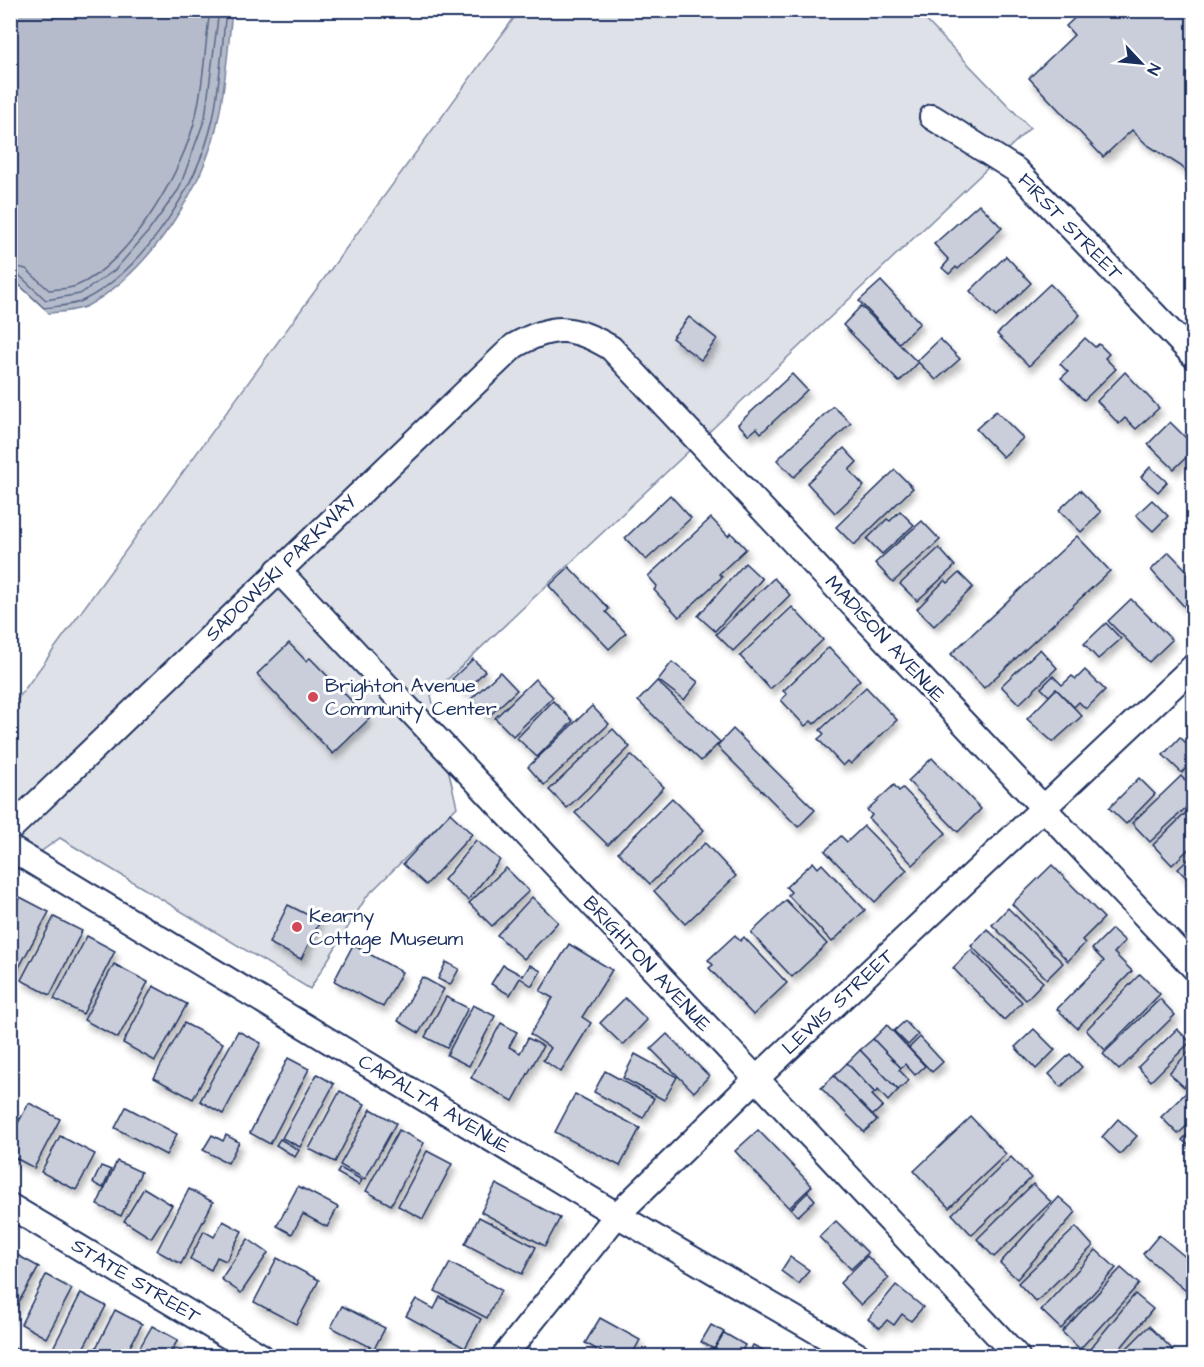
<svg xmlns="http://www.w3.org/2000/svg" width="1204" height="1367" viewBox="0 0 1204 1367" font-family="'Architects Daughter',sans-serif">
  <style>
    .green { fill: #dee1e7; stroke: #7c88a2; stroke-width: 1.5 }
    .water { fill: #b5bbca; stroke: #77839f; stroke-width: 1.5 }
    .pier { fill: #fff }
    .lines { fill: none; stroke-linecap: round; stroke-linejoin: round }
    .shore { stroke: #596789; stroke-width: 1.5 }
    .building { fill: #caceda; stroke: #1b2f5e; stroke-width: 1.5; filter: url(#shadow) }
    .minor-casing { stroke: #1b2f5e; stroke-width: 28 }
    .minor { stroke: #fff; stroke-width: 24 }
    .poi-dot { fill: #d1495b; stroke: #fff; stroke-width: 2 }
    .labels { text-anchor: middle; dominant-baseline: central; stroke-width: 6; stroke-linejoin: round; paint-order: stroke }
    .street-label { font-size: 20px; fill: #1b2f5e; stroke: #fff }
    .poi-label { font-size: 20px; fill: #1b2f5e; stroke: #fff; text-anchor: start }
  </style>
  <defs>
    <filter id="shadow"><feDropShadow dx="3.5" dy="6" stdDeviation="3" flood-color="#0004"/></filter>
  </defs>
  <rect width="100%" height="100%" fill="#fff"/>
  <filter id="ink" filterUnits="userSpaceOnUse"><feTurbulence type="fractalNoise" baseFrequency=".0167" numOctaves="2"/><feDisplacementMap in="SourceGraphic" scale="12" xChannelSelector="R" yChannelSelector="G"/><feConvolveMatrix kernelMatrix="1 2 1 2 8 2 1 2 1" color-interpolation-filters="sRGB"/></filter>
  <g filter="url(#ink)">
    <path class="green" d="M 519,11 L 917,11 L 1030,128 L 431,695 L 457,807 L 367,896 L 310,989 L 60,838 L 11,873 L 11,708 Z"/>
    <path class="water" d="M 10,11 L 232,11 C 228,47 226,84 218,120 C 205,187 148,273 87,306 C 75,312 55,312 42,314 L 11,285 Z"/>
    <path class="pier" d="M 11,278 L 51,316 L 40,317 L 10,289 Z"/>
    <g class="lines">
      <g class="shore">
        <path d="M 10,265 L 26,269 L 49,290 C 57,289 68,289 76,286 C 129,265 185,168 196,115 C 204,81 205,45 210,10"/>
        <path d="M 10,274 L 20,276 L 46,300 L 80,294 L 115,270 L 148,232 L 179,189 L 205,118 L 219,10"/>
        <path d="M 10,281 L 17,283 L 44,308 C 56,306 74,306 84,300 C 145,269 198,185 213,119 C 220,84 222,46 226,10"/>
      </g>
    </g>
    <g class="building">
      <path d="M 1083,10 L 1194,10 L 1194,173 L 1191,176 L 1181,166 L 1146,144 L 1132,130 L 1103,157 L 1029,78 L 1074,35 L 1066,26 Z"/>
      <path d="M 979,204 L 1002,228 L 958,269 L 956,267 L 949,274 L 942,268 L 949,260 L 934,244 Z"/>
      <path d="M 1006,256 L 1031,283 L 996,317 L 970,291 Z"/>
      <path d="M 881,281 L 920,323 L 899,343 L 859,301 Z"/>
      <path d="M 1050,284 L 1080,315 L 1029,366 L 997,334 Z"/>
      <path d="M 861,306 L 918,363 L 899,382 L 843,325 Z"/>
      <path d="M 689,317 L 717,339 L 701,360 L 672,338 Z"/>
      <path d="M 1085,338 L 1095,347 L 1099,344 L 1109,354 L 1105,358 L 1116,369 L 1084,400 L 1061,378 L 1068,372 L 1060,364 Z"/>
      <path d="M 940,339 L 960,359 L 936,380 L 917,361 Z"/>
      <path d="M 1125,372 L 1159,408 L 1136,429 L 1125,418 L 1119,424 L 1097,401 Z"/>
      <path d="M 792,374 L 807,390 L 761,433 L 757,428 L 749,435 L 738,424 Z"/>
      <path d="M 833,406 L 851,423 L 794,477 L 777,460 Z"/>
      <path d="M 996,411 L 1023,438 L 1003,457 L 976,429 Z"/>
      <path d="M 1170,422 L 1194,446 L 1194,450 L 1174,469 L 1148,444 Z"/>
      <path d="M 844,448 L 857,462 L 849,470 L 864,486 L 835,513 L 807,483 Z"/>
      <path d="M 1150,467 L 1167,482 L 1158,492 L 1141,477 Z"/>
      <path d="M 895,470 L 913,488 L 854,545 L 836,527 Z"/>
      <path d="M 1080,490 L 1101,512 L 1081,532 L 1059,510 Z"/>
      <path d="M 670,495 L 691,518 L 646,560 L 625,538 Z"/>
      <path d="M 1152,500 L 1168,516 L 1153,531 L 1136,515 Z"/>
      <path d="M 900,511 L 914,525 L 882,554 L 867,539 L 887,519 L 890,521 Z"/>
      <path d="M 711,518 L 728,536 L 731,533 L 746,549 L 719,574 L 722,577 L 679,617 L 654,590 L 657,586 L 648,576 Z"/>
      <path d="M 922,521 L 940,540 L 893,582 L 875,563 Z"/>
      <path d="M 1077,536 L 1110,571 L 984,688 L 951,654 Z"/>
      <path d="M 939,548 L 955,566 L 917,601 L 900,584 Z"/>
      <path d="M 1169,552 L 1194,578 L 1191,614 L 1151,570 Z"/>
      <path d="M 745,563 L 762,579 L 715,631 L 698,616 Z"/>
      <path d="M 569,567 L 609,609 L 606,612 L 626,633 L 609,649 L 549,586 Z"/>
      <path d="M 959,573 L 973,587 L 934,626 L 917,609 L 945,580 L 948,583 Z"/>
      <path d="M 774,578 L 790,595 L 733,651 L 716,634 Z"/>
      <path d="M 1131,599 L 1172,640 L 1149,662 L 1108,621 Z"/>
      <path d="M 792,607 L 823,640 L 770,689 L 740,656 Z"/>
      <path d="M 1106,623 L 1121,639 L 1098,659 L 1084,644 Z"/>
      <path d="M 289,643 L 306,661 L 310,658 L 369,719 L 333,754 L 257,674 Z"/>
      <path d="M 829,647 L 860,680 L 814,724 L 811,721 L 805,726 L 781,700 L 787,694 L 783,691 Z"/>
      <path d="M 1040,649 L 1057,668 L 1019,704 L 1001,686 Z"/>
      <path d="M 473,659 L 485,671 L 464,692 L 452,679 Z"/>
      <path d="M 672,662 L 698,682 L 684,700 L 658,680 Z"/>
      <path d="M 1085,670 L 1105,690 L 1086,709 L 1079,702 L 1074,707 L 1056,689 L 1049,696 L 1041,688 L 1053,676 L 1062,685 L 1072,676 L 1076,679 Z"/>
      <path d="M 500,672 L 517,690 L 488,717 L 471,699 Z"/>
      <path d="M 535,679 L 553,697 L 513,736 L 495,718 Z"/>
      <path d="M 657,681 L 720,742 L 701,761 L 638,701 Z"/>
      <path d="M 866,687 L 897,720 L 851,764 L 848,761 L 843,766 L 818,739 L 824,734 L 820,730 Z"/>
      <path d="M 1056,689 L 1082,716 L 1053,742 L 1027,719 Z"/>
      <path d="M 553,701 L 573,721 L 537,757 L 517,738 Z"/>
      <path d="M 592,706 L 609,724 L 544,785 L 528,767 Z"/>
      <path d="M 613,729 L 630,747 L 567,808 L 549,790 Z"/>
      <path d="M 733,729 L 815,810 L 798,827 L 717,746 Z"/>
      <path d="M 1180,737 L 1194,751 L 1194,768 L 1189,764 L 1182,773 L 1163,755 Z"/>
      <path d="M 631,755 L 664,787 L 608,845 L 575,813 Z"/>
      <path d="M 932,758 L 981,809 L 958,832 L 908,781 Z"/>
      <path d="M 1181,776 L 1194,790 L 1194,800 L 1150,842 L 1132,823 Z"/>
      <path d="M 1139,778 L 1155,794 L 1126,824 L 1109,808 Z"/>
      <path d="M 894,785 L 899,791 L 903,788 L 946,833 L 913,865 L 869,819 L 872,815 L 867,810 Z"/>
      <path d="M 672,798 L 704,830 L 650,884 L 618,852 Z"/>
      <path d="M 1193,806 L 1194,844 L 1172,865 L 1153,845 Z"/>
      <path d="M 450,813 L 472,834 L 426,885 L 403,864 Z"/>
      <path d="M 864,826 L 907,870 L 875,902 L 825,851 L 841,836 L 847,842 Z"/>
      <path d="M 476,840 L 500,860 L 468,900 L 444,880 Z"/>
      <path d="M 705,843 L 736,876 L 685,924 L 654,891 Z"/>
      <path d="M 1194,854 L 1194,884 L 1193,885 L 1178,869 Z"/>
      <path d="M 813,862 L 818,868 L 822,864 L 865,910 L 832,942 L 788,895 L 791,892 L 786,887 Z"/>
      <path d="M 1052,865 L 1104,918 L 1082,940 L 1085,943 L 1068,961 L 1012,904 Z"/>
      <path d="M 506,868 L 529,891 L 492,926 L 469,903 Z"/>
      <path d="M 20,897 L 49,912 L 16,973 L 10,971 L 10,915 Z"/>
      <path d="M 532,897 L 558,922 L 524,959 L 497,935 Z"/>
      <path d="M 786,900 L 827,944 L 792,977 L 751,933 Z"/>
      <path d="M 288,905 L 320,921 L 301,959 L 269,943 Z"/>
      <path d="M 1008,908 L 1063,963 L 1047,979 L 992,925 Z"/>
      <path d="M 54,917 L 82,931 L 50,995 L 21,980 Z"/>
      <path d="M 987,929 L 1043,982 L 1026,1000 L 971,946 Z"/>
      <path d="M 1112,929 L 1125,941 L 1114,953 L 1132,971 L 1077,1028 L 1057,1009 L 1104,961 L 1092,949 Z"/>
      <path d="M 735,935 L 740,941 L 744,937 L 787,983 L 753,1015 L 709,968 L 713,965 L 708,960 Z"/>
      <path d="M 87,936 L 115,951 L 83,1014 L 54,999 Z"/>
      <path d="M 569,944 L 612,970 L 582,1017 L 591,1023 L 561,1072 L 543,1060 L 551,1048 L 530,1034 L 553,998 L 540,991 Z"/>
      <path d="M 353,945 L 402,972 L 383,1007 L 334,981 Z"/>
      <path d="M 971,950 L 1022,1002 L 1004,1020 L 953,968 Z"/>
      <path d="M 446,962 L 459,969 L 450,985 L 438,979 Z"/>
      <path d="M 114,964 L 148,982 L 118,1038 L 84,1020 Z"/>
      <path d="M 503,965 L 523,976 L 530,965 L 541,971 L 532,986 L 520,978 L 510,995 L 491,984 Z"/>
      <path d="M 1140,974 L 1160,994 L 1105,1050 L 1086,1030 Z"/>
      <path d="M 422,977 L 444,989 L 419,1033 L 398,1021 Z"/>
      <path d="M 153,986 L 187,1004 L 155,1061 L 123,1043 Z"/>
      <path d="M 446,997 L 468,1008 L 447,1048 L 425,1037 Z"/>
      <path d="M 625,998 L 647,1020 L 623,1045 L 600,1023 Z"/>
      <path d="M 1160,999 L 1175,1015 L 1119,1070 L 1103,1054 Z"/>
      <path d="M 473,1005 L 495,1016 L 469,1066 L 447,1055 Z"/>
      <path d="M 905,1021 L 918,1035 L 908,1045 L 894,1031 Z"/>
      <path d="M 184,1023 L 223,1043 L 193,1099 L 154,1078 Z"/>
      <path d="M 501,1023 L 517,1032 L 509,1047 L 520,1053 L 528,1038 L 543,1046 L 513,1101 L 471,1078 Z"/>
      <path d="M 887,1025 L 925,1066 L 915,1075 L 905,1064 L 901,1068 L 873,1039 Z"/>
      <path d="M 1034,1029 L 1055,1050 L 1036,1069 L 1015,1047 Z"/>
      <path d="M 1177,1029 L 1190,1042 L 1151,1081 L 1138,1067 Z"/>
      <path d="M 238,1031 L 261,1043 L 223,1114 L 200,1101 Z"/>
      <path d="M 667,1034 L 709,1076 L 694,1092 L 651,1049 Z"/>
      <path d="M 920,1037 L 943,1062 L 932,1072 L 909,1048 Z"/>
      <path d="M 873,1039 L 901,1068 L 899,1070 L 909,1080 L 898,1090 L 860,1050 Z"/>
      <path d="M 1193,1047 L 1194,1077 L 1184,1087 L 1169,1073 Z"/>
      <path d="M 860,1050 L 898,1090 L 888,1101 L 878,1090 L 875,1093 L 847,1063 Z"/>
      <path d="M 635,1054 L 677,1077 L 664,1100 L 623,1078 Z"/>
      <path d="M 1070,1054 L 1082,1067 L 1061,1087 L 1049,1074 Z"/>
      <path d="M 288,1058 L 309,1069 L 270,1144 L 250,1133 Z"/>
      <path d="M 847,1063 L 875,1093 L 872,1095 L 883,1106 L 872,1116 L 834,1076 Z"/>
      <path d="M 605,1071 L 654,1098 L 643,1118 L 594,1092 Z"/>
      <path d="M 317,1074 L 334,1084 L 300,1147 L 282,1138 Z"/>
      <path d="M 834,1076 L 877,1120 L 864,1132 L 821,1088 Z"/>
      <path d="M 1194,1085 L 1194,1119 L 1178,1134 L 1161,1117 Z"/>
      <path d="M 340,1091 L 365,1104 L 335,1162 L 309,1149 Z"/>
      <path d="M 575,1094 L 640,1128 L 620,1166 L 555,1132 Z"/>
      <path d="M 29,1103 L 60,1119 L 34,1168 L 10,1155 L 10,1138 Z"/>
      <path d="M 126,1107 L 177,1134 L 166,1155 L 115,1128 Z"/>
      <path d="M 371,1109 L 396,1123 L 365,1179 L 340,1165 Z"/>
      <path d="M 10,1113 L 19,1118 L 10,1134 Z"/>
      <path d="M 971,1117 L 1006,1154 L 949,1208 L 914,1171 Z"/>
      <path d="M 1118,1119 L 1137,1136 L 1120,1154 L 1102,1137 Z"/>
      <path d="M 1194,1127 L 1194,1150 L 1182,1140 Z"/>
      <path d="M 399,1130 L 424,1143 L 391,1205 L 366,1191 Z"/>
      <path d="M 758,1130 L 812,1186 L 789,1208 L 735,1151 Z"/>
      <path d="M 212,1135 L 223,1141 L 226,1135 L 239,1142 L 228,1163 L 203,1150 Z"/>
      <path d="M 60,1136 L 95,1154 L 76,1190 L 41,1172 Z"/>
      <path d="M 280,1139 L 299,1150 L 295,1157 L 276,1145 Z"/>
      <path d="M 427,1151 L 452,1164 L 423,1219 L 398,1206 Z"/>
      <path d="M 1011,1157 L 1031,1178 L 972,1235 L 952,1214 Z"/>
      <path d="M 117,1161 L 141,1172 L 121,1216 L 97,1205 Z"/>
      <path d="M 101,1166 L 111,1170 L 103,1188 L 93,1183 Z"/>
      <path d="M 340,1168 L 362,1180 L 359,1185 L 337,1173 Z"/>
      <path d="M 496,1184 L 560,1218 L 545,1246 L 481,1212 Z"/>
      <path d="M 1033,1184 L 1051,1202 L 994,1257 L 977,1239 Z"/>
      <path d="M 298,1186 L 338,1207 L 327,1227 L 303,1214 L 292,1234 L 277,1226 Z"/>
      <path d="M 144,1188 L 172,1205 L 151,1238 L 124,1221 Z"/>
      <path d="M 189,1189 L 213,1202 L 181,1264 L 157,1251 Z"/>
      <path d="M 808,1192 L 815,1200 L 798,1216 L 791,1209 Z"/>
      <path d="M 1059,1197 L 1076,1212 L 1017,1279 L 1000,1263 Z"/>
      <path d="M 479,1217 L 536,1247 L 522,1274 L 465,1244 Z"/>
      <path d="M 223,1221 L 242,1231 L 226,1261 L 217,1257 L 211,1270 L 190,1259 L 204,1231 L 214,1237 Z"/>
      <path d="M 836,1221 L 868,1253 L 851,1269 L 819,1237 Z"/>
      <path d="M 1076,1227 L 1093,1246 L 1036,1302 L 1018,1283 Z"/>
      <path d="M 1159,1235 L 1194,1264 L 1194,1279 L 1185,1290 L 1143,1254 Z"/>
      <path d="M 248,1239 L 268,1253 L 241,1293 L 221,1279 Z"/>
      <path d="M 1096,1250 L 1116,1268 L 1061,1329 L 1041,1310 Z"/>
      <path d="M 10,1251 L 39,1267 L 10,1317 Z"/>
      <path d="M 867,1256 L 889,1278 L 861,1305 L 840,1283 Z"/>
      <path d="M 790,1257 L 809,1270 L 799,1284 L 781,1271 Z"/>
      <path d="M 277,1258 L 319,1280 L 296,1324 L 254,1302 Z"/>
      <path d="M 450,1263 L 501,1290 L 487,1318 L 435,1291 Z"/>
      <path d="M 1121,1268 L 1139,1284 L 1080,1349 L 1062,1332 Z"/>
      <path d="M 46,1275 L 72,1289 L 46,1338 L 21,1324 Z"/>
      <path d="M 896,1285 L 923,1307 L 911,1321 L 902,1314 L 894,1325 L 887,1320 L 880,1328 L 868,1319 Z"/>
      <path d="M 81,1293 L 106,1306 L 79,1356 L 64,1356 L 52,1350 Z"/>
      <path d="M 1135,1294 L 1153,1309 L 1114,1356 L 1084,1356 Z"/>
      <path d="M 440,1297 L 481,1319 L 465,1348 L 406,1316 L 416,1299 L 434,1309 Z"/>
      <path d="M 342,1306 L 385,1328 L 374,1349 L 331,1327 Z"/>
      <path d="M 115,1310 L 142,1324 L 125,1356 L 92,1356 Z"/>
      <path d="M 600,1318 L 640,1340 L 631,1356 L 609,1356 L 585,1343 Z"/>
      <path d="M 711,1325 L 724,1332 L 714,1349 L 701,1342 Z"/>
      <path d="M 152,1326 L 178,1340 L 168,1356 L 135,1356 Z"/>
      <path d="M 1149,1326 L 1173,1350 L 1167,1356 L 1119,1356 Z"/>
      <path d="M 724,1333 L 745,1345 L 739,1356 L 710,1356 Z"/>
      <path d="M 753,1345 L 775,1356 L 747,1356 Z"/>
      <path d="M 10,1346 L 30,1356 L 10,1356 Z"/>
      <path d="M 175,1348 L 192,1356 L 171,1356 Z"/>
    </g>
    <g class="lines">
      <defs>
        <g id="minor">
          <path d="M 932,117 L 1016,170 L 1194,356"/>
          <path d="M 278,570 L 1017,1356"/>
          <path d="M 10,829 L 514,346 C 553,324 573,325 611,348 L 1194,968"/>
          <path d="M 10,848 L 617,1215 L 859,1356"/>
          <path d="M 10,1206 L 261,1356"/>
          <path d="M 504,1356 L 617,1215 L 755,1080 L 1194,666"/>
        </g>
      </defs>
      <use href="#minor" class="minor-casing"/>
      <use href="#minor" class="minor"/>
    </g>
  </g>
  <g class="poi-dot">
    <circle cx="313" cy="697" r="6"/>
    <circle cx="297" cy="927" r="6"/>
  </g>
  <g class="labels">
    <g class="street-label">
      <text transform="translate(1070 227) rotate(46)">FIRST STREET</text>
      <text transform="translate(281 568) rotate(-44)">SADOWSKI PARKWAY</text>
      <text transform="translate(885 639) rotate(47)">MADISON AVENUE</text>
      <text transform="translate(647 964) rotate(47)">BRIGHTON AVENUE</text>
      <text transform="translate(838 1002) rotate(-43)">LEWIS STREET</text>
      <text transform="translate(434 1104) rotate(31)">CAPALTA AVENUE</text>
      <text transform="translate(136 1281) rotate(31)">STATE STREET</text>
    </g>
    <g class="poi-label">
      <text x="325" y="686">Brighton Avenue<tspan x="325" dy="23">Community Center</tspan></text>
      <text x="309" y="916">Kearny<tspan x="309" dy="23">Cottage Museum</tspan></text>
    </g>
  </g>
  <rect width="1204" height="1367" fill="none" stroke="#fff" stroke-width="36"/>
  <rect x="18" y="18" width="1168" height="1331" fill="none" stroke="#1b2f5e" stroke-width="2" filter="url(#ink)"/>
  <g transform="translate(1141 63) rotate(116)" stroke="#ffffff" stroke-width="4.5" paint-order="stroke">
  <path d="M0-4.5L10 22L0 15L-10 22Z" fill="#1b2f5e"/>
  <text y="-9" font-size="16" font-weight="bold" text-anchor="middle" fill="#1b2f5e">N</text>
  </g>
</svg>
